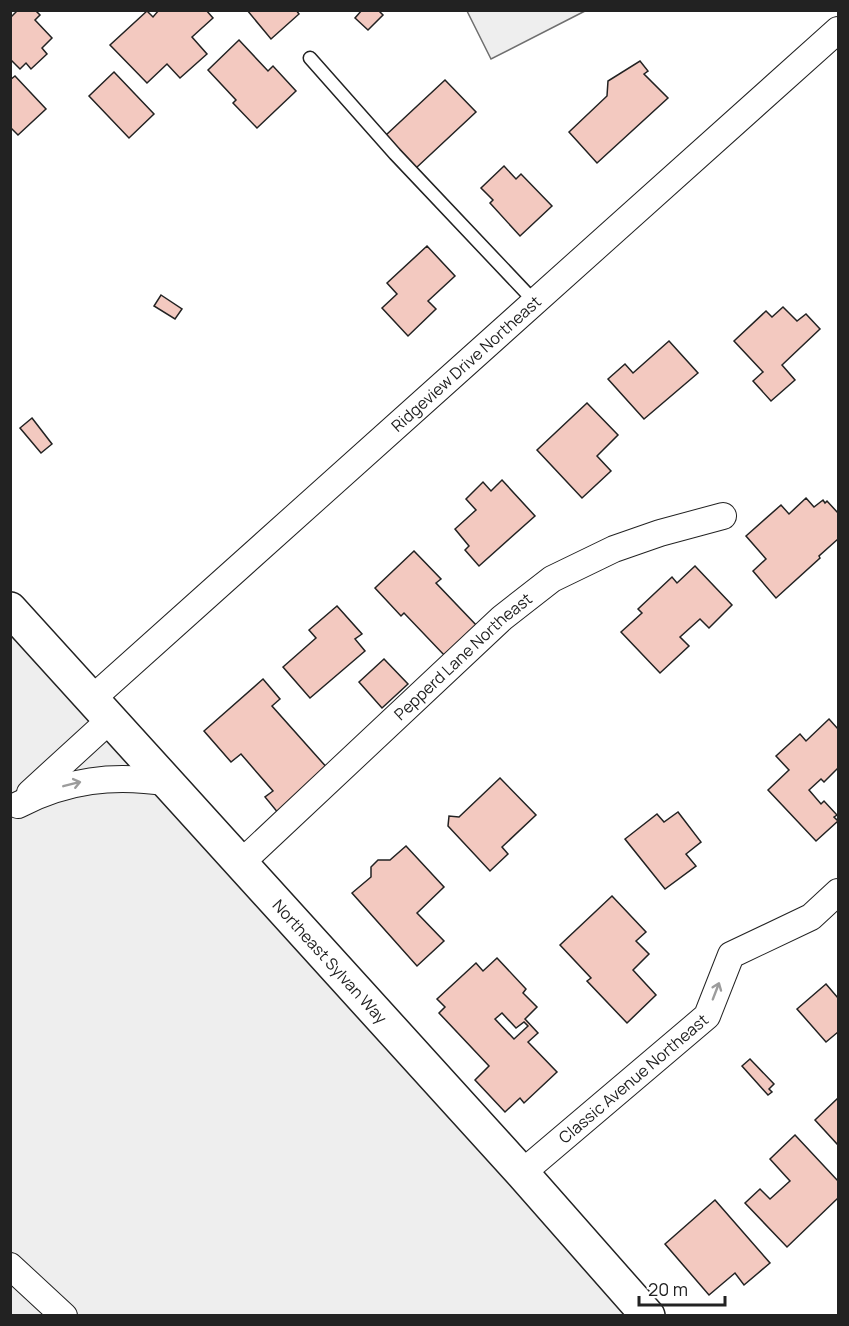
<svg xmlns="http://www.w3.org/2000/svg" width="849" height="1326" viewBox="0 0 849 1326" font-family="Manrope,sans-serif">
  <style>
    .green { fill: #eee; stroke: #6f6f6f; stroke-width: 1.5 }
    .building { fill: #f3c9c0; stroke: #222; stroke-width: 1.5; fill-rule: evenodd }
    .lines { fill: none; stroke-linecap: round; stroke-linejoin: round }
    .lane-casing { stroke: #222; stroke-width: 15 }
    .street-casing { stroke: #222; stroke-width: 28 }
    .secondary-casing { stroke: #222; stroke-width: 36 }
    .lane { stroke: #fff; stroke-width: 12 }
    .street { stroke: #fff; stroke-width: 26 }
    .secondary { stroke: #fff; stroke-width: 33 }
    .oneway { stroke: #9c9c9c }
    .labels { text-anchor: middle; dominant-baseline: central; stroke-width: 4.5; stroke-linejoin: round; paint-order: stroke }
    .street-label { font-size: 16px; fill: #222; stroke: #fff }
  </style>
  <rect width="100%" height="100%" fill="#fff"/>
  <g class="green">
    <path d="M 467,11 L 585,11 L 491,59 Z"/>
    <path d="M 10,620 L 646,1315 L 11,1315 Z"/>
  </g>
  <g class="building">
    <path d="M 18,10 L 35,10 L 40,15 L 35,20 L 52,38 L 42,48 L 47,54 L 31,69 L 26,63 L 20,69 L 10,59 L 10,18 Z"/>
    <path d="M 159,10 L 206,10 L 213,18 L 192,37 L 207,54 L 180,78 L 167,64 L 147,83 L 110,45 L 147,11 L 153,17 Z"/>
    <path d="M 247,10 L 296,10 L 299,14 L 271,39 Z"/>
    <path d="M 362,10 L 378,10 L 383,15 L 368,30 L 355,18 Z"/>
    <path d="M 239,40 L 268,71 L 273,66 L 296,91 L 257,128 L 233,103 L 236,100 L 208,70 Z"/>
    <path d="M 640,61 L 648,71 L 644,74 L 668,98 L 597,163 L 569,132 L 607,96 L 608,81 Z"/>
    <path d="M 114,72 L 154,114 L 129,138 L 89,96 Z"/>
    <path d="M 15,76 L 46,109 L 18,135 L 10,127 L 10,80 Z"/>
    <path d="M 445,80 L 476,112 L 416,168 L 386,135 Z"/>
    <path d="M 504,166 L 516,179 L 521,174 L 552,206 L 520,236 L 490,203 L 493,200 L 481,188 Z"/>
    <path d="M 427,246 L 455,276 L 428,301 L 436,309 L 408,336 L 382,308 L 397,294 L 387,283 Z"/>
    <path d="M 161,295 L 182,309 L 175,319 L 154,306 Z"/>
    <path d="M 783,307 L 797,321 L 806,314 L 820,329 L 782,365 L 795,380 L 771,401 L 753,381 L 763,372 L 734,341 L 766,311 L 772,317 Z"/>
    <path d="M 669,341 L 698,373 L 644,419 L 608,379 L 625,364 L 633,373 Z"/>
    <path d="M 587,403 L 618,435 L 597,456 L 611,471 L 582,498 L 537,450 Z"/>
    <path d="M 32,418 L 52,444 L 41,453 L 20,428 Z"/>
    <path d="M 502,480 L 535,516 L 479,566 L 465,550 L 469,546 L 455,529 L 476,510 L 466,499 L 483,482 L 491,491 Z"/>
    <path d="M 806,498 L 814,507 L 823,500 L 825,503 L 827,501 L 838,513 L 838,539 L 819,556 L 820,558 L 776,598 L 753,571 L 766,559 L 746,536 L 781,505 L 789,514 Z"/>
    <path d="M 414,551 L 441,579 L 436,583 L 478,627 L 446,657 L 404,613 L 401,616 L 375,588 Z"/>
    <path d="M 695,566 L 732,605 L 709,628 L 700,619 L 680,637 L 689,646 L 660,673 L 621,632 L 642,613 L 638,609 L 672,577 L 677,583 Z"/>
    <path d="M 337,606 L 362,634 L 355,639 L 365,651 L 310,698 L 283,667 L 316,638 L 309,630 Z"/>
    <path d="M 384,659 L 408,684 L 382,708 L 359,682 Z"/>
    <path d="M 263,679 L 280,699 L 272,706 L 329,770 L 279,814 L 265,797 L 273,791 L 241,754 L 231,762 L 204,731 Z"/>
    <path d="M 829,719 L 838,729 L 838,768 L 824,782 L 821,779 L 809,790 L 821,804 L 824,801 L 837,815 L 834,817 L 838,821 L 816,841 L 768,790 L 789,770 L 776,756 L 800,734 L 806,741 Z"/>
    <path d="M 500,778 L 536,815 L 502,847 L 508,854 L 490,871 L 448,826 L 449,816 L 459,817 Z"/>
    <path d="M 678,812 L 701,842 L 686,854 L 696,866 L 665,889 L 625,839 L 657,814 L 664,822 Z"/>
    <path d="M 406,846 L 444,887 L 417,913 L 444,941 L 417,966 L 352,893 L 371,877 L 371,867 L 378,860 L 390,860 Z"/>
    <path d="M 612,896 L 646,932 L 636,941 L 649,954 L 633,970 L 656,995 L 627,1023 L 587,981 L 591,978 L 560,945 Z"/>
    <path d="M 497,958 L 526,989 L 523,993 L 537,1007 L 525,1019 L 538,1033 L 528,1042 L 557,1072 L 524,1103 L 520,1098 L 505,1112 L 475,1080 L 489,1066 L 439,1013 L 445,1007 L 437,999 L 476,963 L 483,971 ZM 502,1013 L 516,1028 L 524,1022 L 528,1026 L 514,1039 L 495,1019 Z"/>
    <path d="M 826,984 L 838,998 L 838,1032 L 826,1042 L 797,1009 Z"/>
    <path d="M 750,1059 L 774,1084 L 769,1089 L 772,1092 L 768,1095 L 742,1066 Z"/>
    <path d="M 838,1098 L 838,1145 L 815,1120 Z"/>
    <path d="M 795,1135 L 838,1181 L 838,1198 L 787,1247 L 745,1203 L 760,1189 L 770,1199 L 790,1181 L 770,1159 Z"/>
    <path d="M 715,1200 L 770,1263 L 744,1285 L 735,1273 L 709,1295 L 665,1244 Z"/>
  </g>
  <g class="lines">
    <defs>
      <path id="lane" d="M 310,58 L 395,154 L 535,302"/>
      <g id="street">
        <path id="s1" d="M 93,698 L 838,30"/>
        <path d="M 30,793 L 112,718"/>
        <path d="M 18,805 C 66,780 114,774 168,783"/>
        <path id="s2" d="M 242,862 L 502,618 L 552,579 L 614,549 L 660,533 L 723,516"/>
        <path id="s3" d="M 522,1173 L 707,1016 L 731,955 L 811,917 L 838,892"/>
        <path d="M 10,1266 L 64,1316"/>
      </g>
      <g id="secondary">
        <path id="s4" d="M 10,609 L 522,1173 L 648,1316"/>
      </g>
    </defs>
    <use href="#lane" class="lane-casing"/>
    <use href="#street" class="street-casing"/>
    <use href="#secondary" class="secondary-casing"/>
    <use href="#lane" class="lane"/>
    <use href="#street" class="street"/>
    <use href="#secondary" class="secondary"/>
  </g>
  <defs><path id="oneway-shaft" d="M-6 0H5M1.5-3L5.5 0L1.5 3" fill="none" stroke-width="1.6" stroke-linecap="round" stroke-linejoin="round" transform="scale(1.5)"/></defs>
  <g class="oneway">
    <use href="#oneway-shaft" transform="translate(72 784) rotate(-14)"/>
    <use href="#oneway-shaft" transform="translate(716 991) rotate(-69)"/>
  </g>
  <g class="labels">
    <g class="street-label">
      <text stroke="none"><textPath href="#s1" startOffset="501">Ridgeview Drive Northeast</textPath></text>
      <text stroke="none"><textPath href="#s2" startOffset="302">Pepperd Lane Northeast</textPath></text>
      <text stroke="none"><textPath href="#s4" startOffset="476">Northeast Sylvan Way</textPath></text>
      <text stroke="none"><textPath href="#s3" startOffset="146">Classic Avenue Northeast</textPath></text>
    </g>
  </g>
  <rect width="849" height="1326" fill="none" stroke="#222222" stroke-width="24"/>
  <path d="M639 1296v9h86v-9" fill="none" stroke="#222222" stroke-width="3"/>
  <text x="648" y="1296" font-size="18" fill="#222222" stroke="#ffffff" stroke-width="4.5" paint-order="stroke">20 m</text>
</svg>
